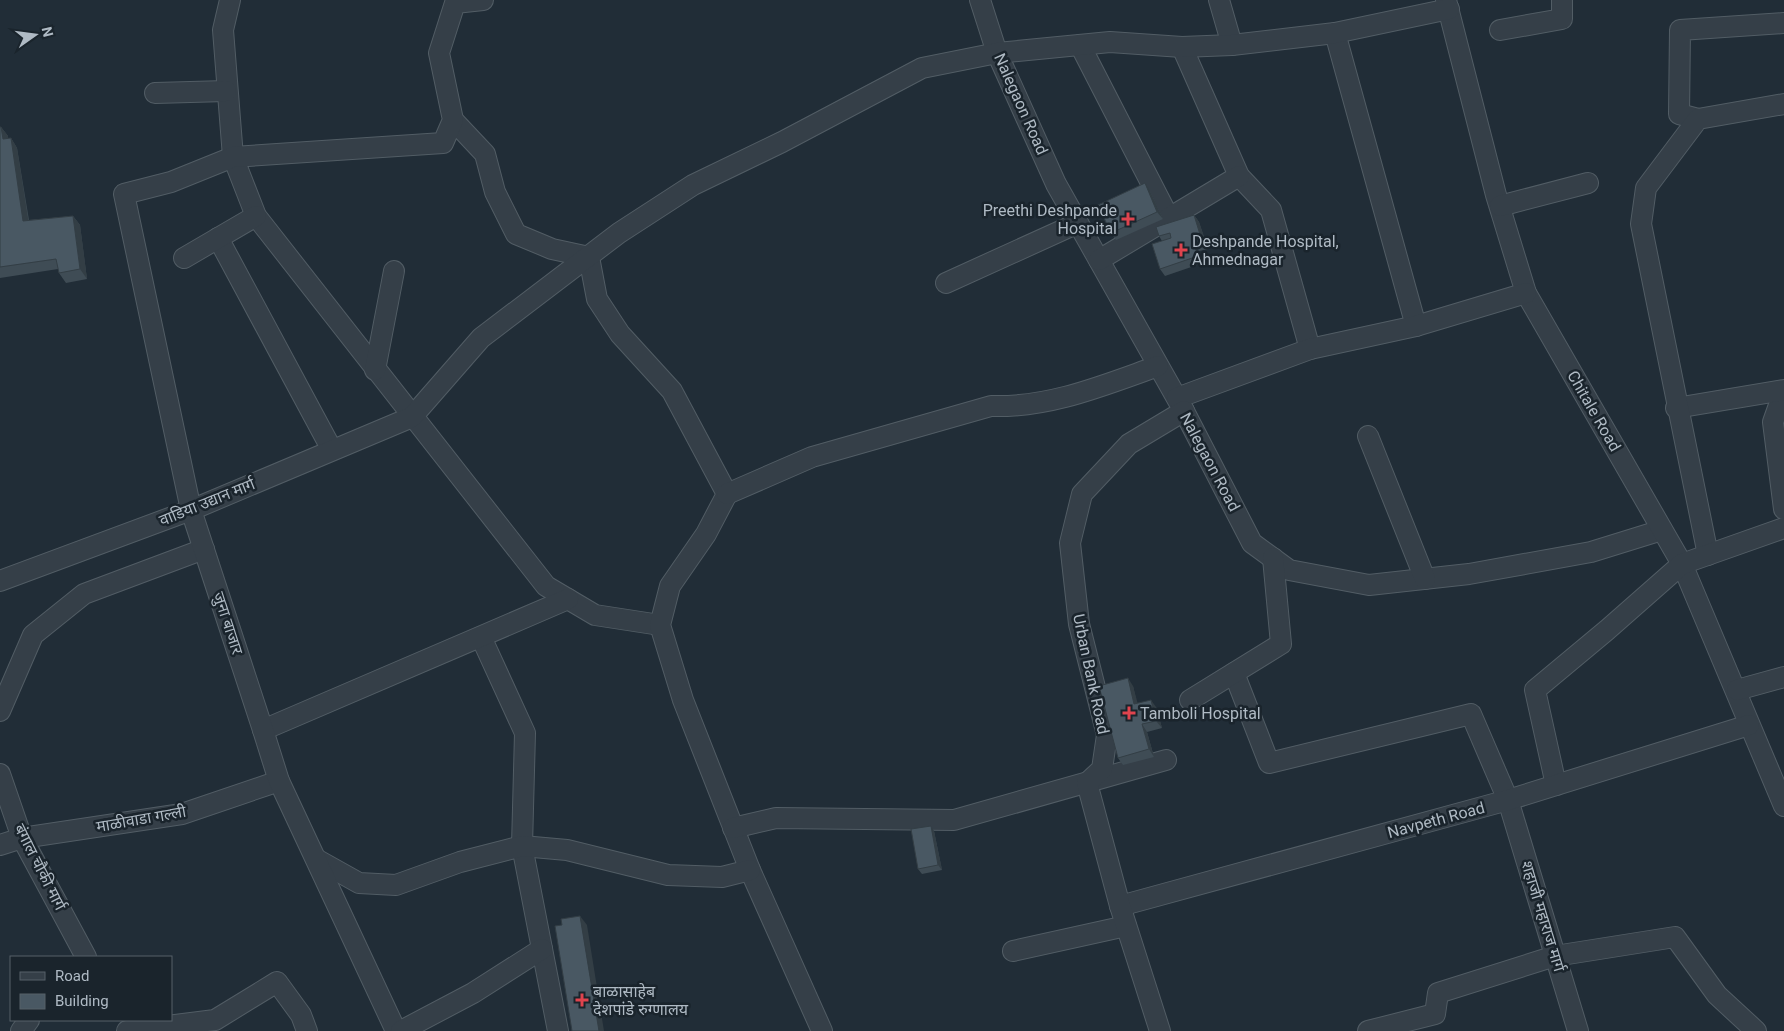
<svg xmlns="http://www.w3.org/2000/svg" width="1784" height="1031" viewBox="0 0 1784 1031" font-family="Roboto,'Noto Sans Devanagari',sans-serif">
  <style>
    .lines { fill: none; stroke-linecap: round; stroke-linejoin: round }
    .minor-casing { stroke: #525d65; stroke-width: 22 }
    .minor { stroke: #353f48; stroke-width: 20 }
    .wall { fill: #3f4c55 }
    .shaded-wall { fill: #333e45 }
    .building { fill: #495863; stroke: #333e45 }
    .health-dot { fill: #e0444e; stroke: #1a242c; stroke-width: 2 }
    .labels { text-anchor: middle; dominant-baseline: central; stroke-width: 5; stroke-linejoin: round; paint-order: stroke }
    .street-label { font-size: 16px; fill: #afbac4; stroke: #1a242c }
    .poi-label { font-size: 16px; fill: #afbac4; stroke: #1a242c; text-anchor: start }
  </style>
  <rect width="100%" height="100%" fill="#212d37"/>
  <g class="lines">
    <defs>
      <g id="minor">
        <path d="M 230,0 L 223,30 L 233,157 L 256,216 L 546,586 L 595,615 L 660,625"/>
        <path d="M 980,0 L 997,53 L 1056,184 L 1184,411 L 1252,543 L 1289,570 L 1369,585 L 1469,574 L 1591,552 L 1662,530"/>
        <path d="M 1219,0 L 1232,45"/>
        <path d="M 1446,0 L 1496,195 L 1526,293 L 1682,564 L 1784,806"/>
        <path d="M 1500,30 L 1562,19 L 1562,0"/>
        <path d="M 1335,33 L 1416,326"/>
        <path d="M 1080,45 L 1169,218"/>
        <path d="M 1182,47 L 1239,176 L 1271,210 L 1310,349"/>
        <path d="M 155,93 L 226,91"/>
        <path d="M 1698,119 L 1679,114 L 1680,30 L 1784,23"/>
        <path d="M 453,120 L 485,154 L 495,192 L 516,234 L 552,249 L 589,257"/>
        <path d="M 1500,206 L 1588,183"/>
        <path d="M 218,238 L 332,450"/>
        <path d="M 589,257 L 597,299 L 620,334 L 672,391 L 727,494 L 706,534 L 670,586 L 660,625 L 683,700 L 750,870 L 822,1031"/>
        <path d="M 184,258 L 256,216"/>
        <path d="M 1099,260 L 1239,176"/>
        <path d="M 946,283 L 1078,223"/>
        <path d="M 375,370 L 394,271"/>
        <path d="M 1784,391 L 1773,422 L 1784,509"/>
        <path d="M 1177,398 L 1310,349 L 1416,326 L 1526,293"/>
        <path d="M 1676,408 L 1784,390"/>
        <path d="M 1368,436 L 1425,579"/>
        <path d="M 727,494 L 812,457 L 991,406 C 1050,408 1104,385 1158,366"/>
        <path d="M 1708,555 L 1641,224 L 1646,188 L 1698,119 L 1784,104"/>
        <path d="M 0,581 L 191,510 L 412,417 L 481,338 L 619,233 L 693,185 L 782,142 L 922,68 L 997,53 L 1110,42 L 1182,47 L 1232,45 L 1335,33 L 1449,9"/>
        <path d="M 481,637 L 525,733 L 522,846 L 558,1031"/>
        <path d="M 1234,673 L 1269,763 L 1471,714 L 1508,800 L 1578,1031"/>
        <path d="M 1737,690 L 1784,677"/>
        <path d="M 1190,700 L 1281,644 L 1273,558"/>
        <path d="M 0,711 L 33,635 L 84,594 L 204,549"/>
        <path d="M 263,730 L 568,599"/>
        <path d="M 0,774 L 22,838 L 86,957"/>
        <path d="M 1556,785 L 1535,690 L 1607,630 L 1682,564 L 1784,528"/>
        <path d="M 733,828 L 776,818 L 954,820 L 1166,760"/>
        <path d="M 0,845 L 22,838 L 182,814 L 279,781"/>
        <path d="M 316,859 L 359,883 L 396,885 L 460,862 L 522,846 L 567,850 L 668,875 L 722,877 L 750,870"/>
        <path d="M 1120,906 L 1508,800 L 1749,725"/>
        <path d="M 1013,951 L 1126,926"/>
        <path d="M 21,1031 L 29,1020"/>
        <path d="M 127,1031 L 215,1020 L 277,982 L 301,1015 L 307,1031"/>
        <path d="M 396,1031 L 279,781 L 263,730 L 191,510 L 124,194 L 171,182 L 233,157 L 443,143 L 453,120 L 439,53 L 455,3 L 483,0"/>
        <path d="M 401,1031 L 473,993 L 542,949"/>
        <path d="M 1160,1031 L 1120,906 L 1087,783 L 1102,769 L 1107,735 L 1079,624 L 1070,543 L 1082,494 L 1129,444 L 1184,411"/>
        <path d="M 1368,1031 L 1435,1014 L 1438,993 L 1555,956 L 1675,937 L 1717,995 L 1756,1031"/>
      </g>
    </defs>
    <use href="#minor" class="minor-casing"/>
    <use href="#minor" class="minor"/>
  </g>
  <g class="wall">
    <path d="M 0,127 L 1,127 L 8,136 L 8,138 L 11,138 L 17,148 L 29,220 L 73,216 L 80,225 L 87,279 L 66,283 L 59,273 L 58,269 L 0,278 Z"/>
    <path d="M 1150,191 L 1163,219 L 1116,240 L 1111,233 Z"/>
    <path d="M 1194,215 L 1199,222 L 1208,249 L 1199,251 L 1203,263 L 1165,276 L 1160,269 L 1162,241 L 1159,236 Z"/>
    <path d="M 1133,686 L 1137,704 L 1156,707 L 1162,728 L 1147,732 L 1154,757 L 1123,765 L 1118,758 Z"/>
    <path d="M 934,831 L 942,870 L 922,874 L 918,869 Z"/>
  </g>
  <g class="shaded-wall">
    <path d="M 1,127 L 8,136 L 10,148 L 3,139 Z"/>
    <path d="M 11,138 L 17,148 L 30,231 L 23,221 Z"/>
    <path d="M 1145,183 L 1150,191 L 1163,219 L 1157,212 Z"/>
    <path d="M 1194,215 L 1199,222 L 1208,249 L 1202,241 Z"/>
    <path d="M 73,216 L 80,225 L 87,279 L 80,269 Z"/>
    <path d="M 1194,244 L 1199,251 L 1203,263 L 1198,256 Z"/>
    <path d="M 1128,678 L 1133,686 L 1140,712 L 1134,704 Z"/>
    <path d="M 1151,700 L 1156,707 L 1162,728 L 1156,721 Z"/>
    <path d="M 1142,724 L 1147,732 L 1154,757 L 1149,749 Z"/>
    <path d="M 931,826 L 934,831 L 942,870 L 938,865 Z"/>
    <path d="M 580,916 L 587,925 L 604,1031 L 599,1031 Z"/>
  </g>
  <g class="building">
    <path d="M 0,127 L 1,127 L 3,139 L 11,138 L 23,221 L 73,216 L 80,269 L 59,273 L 56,259 L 0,267 Z"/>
    <path d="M 1145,183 L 1157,212 L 1111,233 L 1098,205 Z"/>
    <path d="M 1194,215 L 1202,241 L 1194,244 L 1198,256 L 1160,269 L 1152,244 L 1171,238 L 1170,233 L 1159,236 L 1156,227 Z"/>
    <path d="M 1128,678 L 1134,704 L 1151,700 L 1156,721 L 1142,724 L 1149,749 L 1118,758 L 1099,686 Z"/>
    <path d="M 931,826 L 938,865 L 918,869 L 911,829 Z"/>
    <path d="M 580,916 L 599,1031 L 572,1031 L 555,926 L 562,925 L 561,919 Z"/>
  </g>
  <g class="health-dot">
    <path d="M1125.5 211.5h5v5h5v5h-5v5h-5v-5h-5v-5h5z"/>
    <path d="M1178.5 242.5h5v5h5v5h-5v5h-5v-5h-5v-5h5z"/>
    <path d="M1126.5 705.5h5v5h5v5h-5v5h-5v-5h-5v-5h5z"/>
    <path d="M579.5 992.5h5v5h5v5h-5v5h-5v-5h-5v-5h5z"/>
  </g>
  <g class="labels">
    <g class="street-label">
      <text transform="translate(1021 104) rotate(66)">Nalegaon Road</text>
      <text transform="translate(1594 411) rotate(60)">Chitale Road</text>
      <text transform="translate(1210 462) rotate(62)">Nalegaon Road</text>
      <text transform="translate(207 502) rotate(-22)">वाडिया उद्यान मार्ग</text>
      <text transform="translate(228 623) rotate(72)">जुना बाजार</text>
      <text transform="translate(1091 674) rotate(78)">Urban Bank Road</text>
      <text transform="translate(141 819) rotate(-10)">माळीवाडा गल्ली</text>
      <text transform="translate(1436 820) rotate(-15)">Navpeth Road</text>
      <text transform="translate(40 867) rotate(63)">बंगाल चौकी मार्ग</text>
      <text transform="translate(1543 916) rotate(73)">शहाजी महाराज मार्ग</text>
    </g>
    <g class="poi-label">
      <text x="1117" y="210" text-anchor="end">Preethi Deshpande<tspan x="1117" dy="18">Hospital</tspan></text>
      <text x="1192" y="241">Deshpande Hospital,<tspan x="1192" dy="18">Ahmednagar</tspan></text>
      <text x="1140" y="713">Tamboli Hospital</text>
      <text x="593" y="991">बाळासाहेब<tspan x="593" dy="18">देशपांडे रुग्णालय</tspan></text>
    </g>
  </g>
  <rect x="10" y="956" width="162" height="65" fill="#1a242c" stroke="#566069"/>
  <rect x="20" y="972" width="25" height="8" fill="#353f48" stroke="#566069"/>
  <text x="55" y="981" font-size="15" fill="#afbac4">Road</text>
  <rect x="20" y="994" width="25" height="15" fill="#495863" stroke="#566069"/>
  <text x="55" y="1006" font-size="15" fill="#afbac4">Building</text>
  <g transform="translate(35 35) rotate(76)" stroke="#1a242c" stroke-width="4" paint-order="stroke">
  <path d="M0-4L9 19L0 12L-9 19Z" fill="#afbac4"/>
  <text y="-8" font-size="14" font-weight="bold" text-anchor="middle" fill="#afbac4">N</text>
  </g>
</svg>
